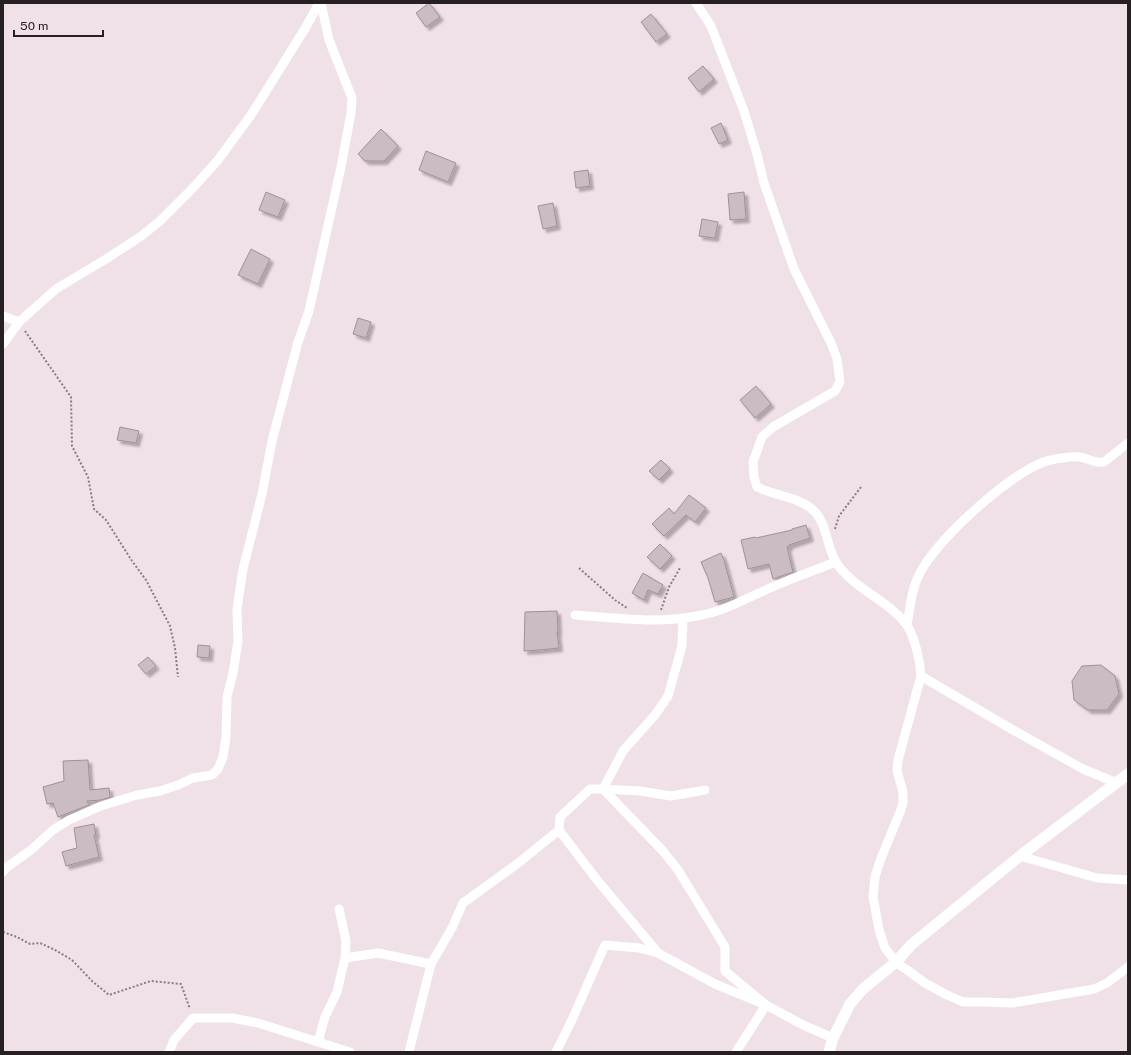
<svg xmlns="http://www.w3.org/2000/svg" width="1131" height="1055" viewBox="0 0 1131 1055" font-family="'Public Sans',sans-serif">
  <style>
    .building { fill: #cbbbc3; stroke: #9f9098; filter: url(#shadow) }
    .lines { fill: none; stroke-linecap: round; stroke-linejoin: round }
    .path { stroke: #877c82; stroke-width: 2; stroke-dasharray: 2 2; stroke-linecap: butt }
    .minor { stroke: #fff; stroke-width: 9 }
    .tertiary { stroke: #fff; stroke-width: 11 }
  </style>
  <defs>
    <filter id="shadow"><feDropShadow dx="3.5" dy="3.5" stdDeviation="1" flood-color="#0004"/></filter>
  </defs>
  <rect width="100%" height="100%" fill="#f0e0e8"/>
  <g class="building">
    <path d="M 429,3 L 440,17 L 426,27 L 416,13 Z"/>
    <path d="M 651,14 L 667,34 L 656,42 L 641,22 Z"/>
    <path d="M 703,66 L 714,79 L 699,92 L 688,78 Z"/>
    <path d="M 721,123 L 728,140 L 719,144 L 711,128 Z"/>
    <path d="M 381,129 L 398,146 L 384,161 L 365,161 L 358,154 Z"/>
    <path d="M 426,151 L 456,163 L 448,182 L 419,170 Z"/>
    <path d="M 588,170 L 590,186 L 576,188 L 574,172 Z"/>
    <path d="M 266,192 L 285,200 L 278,217 L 259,210 Z"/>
    <path d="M 744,192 L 746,219 L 730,220 L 728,194 Z"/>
    <path d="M 553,203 L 557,226 L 543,229 L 538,206 Z"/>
    <path d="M 702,219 L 718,222 L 715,238 L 699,236 Z"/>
    <path d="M 251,249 L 270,259 L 258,284 L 238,275 Z"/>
    <path d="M 358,318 L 371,322 L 366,338 L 353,334 Z"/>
    <path d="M 756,386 L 771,404 L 755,418 L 740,400 Z"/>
    <path d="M 120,427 L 139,431 L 136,443 L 117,440 Z"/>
    <path d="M 661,460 L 670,469 L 659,480 L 649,471 Z"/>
    <path d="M 689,495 L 706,508 L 695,522 L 686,515 L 664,536 L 652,524 L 669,508 L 674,514 Z"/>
    <path d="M 806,525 L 810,538 L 789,545 L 789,547 L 787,547 L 793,572 L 773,579 L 769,564 L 748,569 L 741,540 L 755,537 L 756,538 L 792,530 L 792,529 Z"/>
    <path d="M 660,544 L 672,556 L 660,569 L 647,557 Z"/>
    <path d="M 721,553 L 724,560 L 734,597 L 715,602 L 708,578 L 701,562 Z"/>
    <path d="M 643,573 L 663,585 L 658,594 L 648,590 L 644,600 L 632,593 Z"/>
    <path d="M 557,611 L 558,632 L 557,632 L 559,648 L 539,650 L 524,651 L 525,612 Z"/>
    <path d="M 198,645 L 210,646 L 209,658 L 197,657 Z"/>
    <path d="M 148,657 L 156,666 L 146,674 L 138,665 Z"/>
    <path d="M 1101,665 L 1115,676 L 1119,694 L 1107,710 L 1088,710 L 1074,700 L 1072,681 L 1082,666 Z"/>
    <path d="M 88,760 L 90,790 L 109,788 L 110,797 L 101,800 L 87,801 L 89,805 L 58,817 L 53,803 L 47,804 L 43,787 L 64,781 L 63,761 Z"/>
    <path d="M 94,824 L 96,835 L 94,835 L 99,857 L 66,866 L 62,852 L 77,848 L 74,828 Z"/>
  </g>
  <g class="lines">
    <g class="path">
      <path d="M 25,331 L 71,397 L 72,446 L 88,477 L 94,509 L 106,520 L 132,561 L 146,580 L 170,626 L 175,648 L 178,677"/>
      <path d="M 835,529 L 839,516 L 861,487"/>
      <path d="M 579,568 L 615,600 L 627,608"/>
      <path d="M 661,610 L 669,587 L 680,568"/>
      <path d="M 3,932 L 17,937 L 30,944 L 40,943 L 55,950 L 72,960 L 92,981 L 109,995 L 151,981 L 181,984 L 190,1009"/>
    </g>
    <g class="minor">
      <path d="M 696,3 L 711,26 L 744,111 L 757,154 L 764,183 L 794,269 L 831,343 L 837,359 L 840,382 L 835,391 L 773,427 L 762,437 L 753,462 L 754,477 L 757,487 C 775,496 797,496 813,510 C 827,522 826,546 836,562 C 853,589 887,599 906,624 C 915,636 920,662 921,676 L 898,760 L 897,771 L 903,792 L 903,803 L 900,812 L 880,861 L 875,877 L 873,896 L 879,930 L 885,948 L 896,962 L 925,983 L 947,995 L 963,1002 L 984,1002 L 1012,1003 L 1094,989 L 1107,983 L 1128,967"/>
      <path d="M 3,316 L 19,322"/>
      <path d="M 3,344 L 19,322 L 56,289 L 106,259 L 140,237 L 160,221 L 192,189 L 218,160 L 251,115 L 306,27 L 319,3"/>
      <path d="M 575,615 C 616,618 656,624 697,616 C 721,612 737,603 759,593 C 784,581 810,572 836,562"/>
      <path d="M 907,625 C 910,609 911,590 919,575 C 936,540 1008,475 1044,462 C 1052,459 1072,456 1080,457 C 1088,458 1095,464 1104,462 L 1128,443"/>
      <path d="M 921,676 L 1013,730 L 1083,769 L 1117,783"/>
      <path d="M 603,789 L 662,850 L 678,870 L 725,947 L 725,971 L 766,1005 L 736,1052"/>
      <path d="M 603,789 L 640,791 L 671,796 L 705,790"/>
      <path d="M 559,830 L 597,880 L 658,953 L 715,984 L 766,1005 L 803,1025 L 833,1038"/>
      <path d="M 1020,856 L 1097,878 L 1128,880"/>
      <path d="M 3,872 L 7,867 L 31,850 L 53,830 L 69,820 L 101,806 L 137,795 L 160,791 L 178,785 L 193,778 L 212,775 L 218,769 L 223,757 L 226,737 L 227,697 L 233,673 L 238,641 L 237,609 L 243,569 L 262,494 L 272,441 L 298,342 L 309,311 L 341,167 L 351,113 L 352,98 L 329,40 L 321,3"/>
      <path d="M 345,958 L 378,953 L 431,964"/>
      <path d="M 318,1042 L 325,1017 L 337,992 L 345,958 L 346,941 L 339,909"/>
      <path d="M 169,1052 L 174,1040 L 193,1018 L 232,1018 L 258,1023 L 350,1052"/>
      <path d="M 409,1052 L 431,964 L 452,928 L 463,903 L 517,864 L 559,830 L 560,817 L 590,789 L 603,789 L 623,751 L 655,715 L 668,696 L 682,646 L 683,618"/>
      <path d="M 556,1052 L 571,1022 L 605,945 L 639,948 L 658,953"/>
    </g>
    <path class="tertiary" d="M 829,1052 L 833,1038 L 850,1004 L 863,989 L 896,962 L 911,945 L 950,913 L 1020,856 L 1128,774"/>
  </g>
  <rect width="1131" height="1055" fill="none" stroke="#262023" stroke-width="8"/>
  <path d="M14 30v6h89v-6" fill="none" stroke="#262023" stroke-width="2"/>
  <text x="20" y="30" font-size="12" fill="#262023" stroke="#f0e0e8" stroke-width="3" paint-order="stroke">50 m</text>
</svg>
